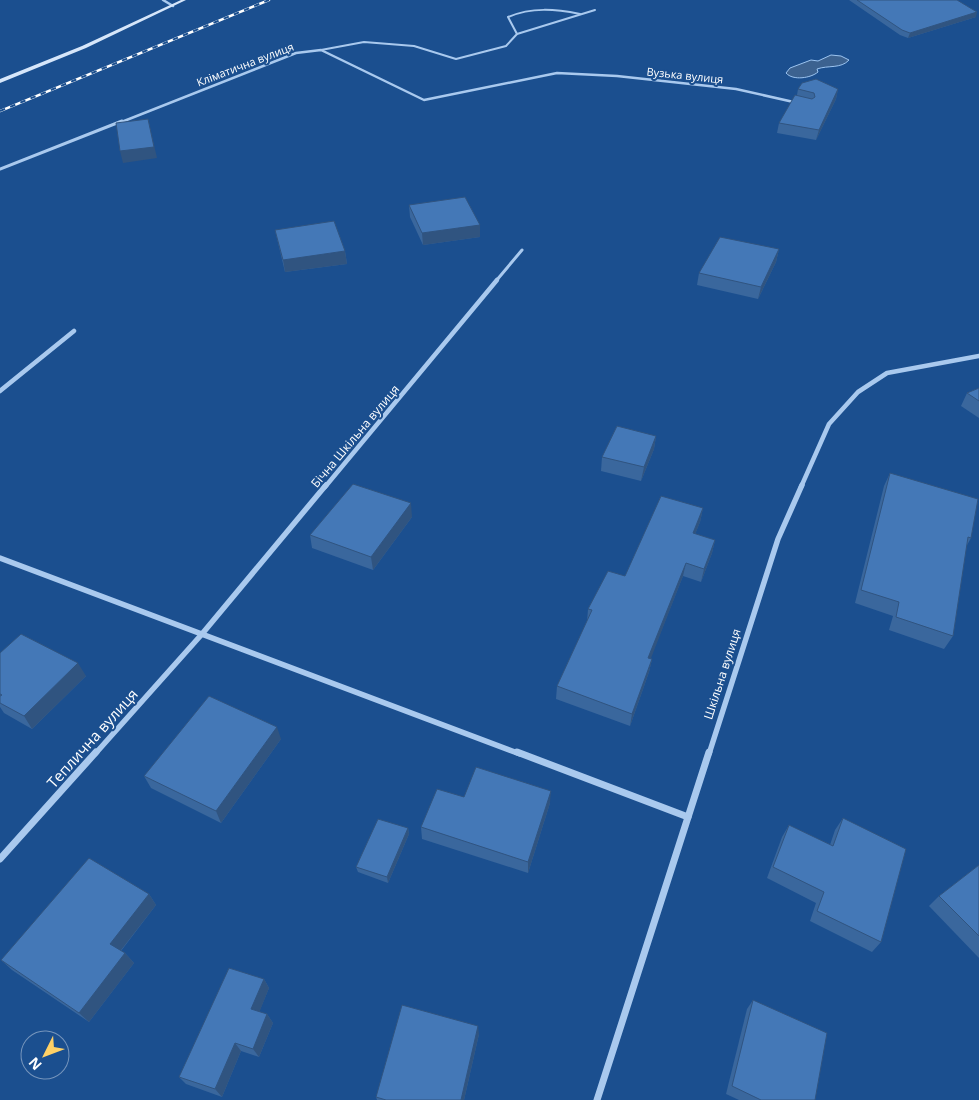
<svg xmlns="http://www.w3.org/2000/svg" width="979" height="1100" viewBox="0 0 979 1100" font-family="'Open Sans',sans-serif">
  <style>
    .water { fill: #3c6290; stroke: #9cc4f0 }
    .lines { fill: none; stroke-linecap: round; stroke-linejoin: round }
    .lane { stroke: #a9c9ee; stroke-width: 2 }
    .street-far4 { stroke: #a9c9ee; stroke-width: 2.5 }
    .street-far3 { stroke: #a9c9ee; stroke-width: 3 }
    .street-far2 { stroke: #a9c9ee; stroke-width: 4.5 }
    .street-far1 { stroke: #a9c9ee; stroke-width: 5.5 }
    .street { stroke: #a9c9ee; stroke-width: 7 }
    .secondary { fill: #d6e6fa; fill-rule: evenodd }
    .rail-casing { stroke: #fff; stroke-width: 2.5 }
    .rail { stroke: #1b4f8f; stroke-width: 2; stroke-dasharray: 5.5; stroke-linecap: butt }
    .wall { fill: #3a679d }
    .shaded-wall { fill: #305480 }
    .building { fill: #4478b7; stroke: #305480 }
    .labels { text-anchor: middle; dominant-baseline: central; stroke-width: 4; stroke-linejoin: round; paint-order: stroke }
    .far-street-label { font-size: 11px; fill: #fff; stroke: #1b4f8f }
    .street-label { font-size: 12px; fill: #fff; stroke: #1b4f8f }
    .near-street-label { font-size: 15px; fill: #fff; stroke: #1b4f8f }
  </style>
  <rect width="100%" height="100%" fill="#1b4f8f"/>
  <path class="water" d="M 831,55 L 841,56 L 849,60 C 841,69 828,65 817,69 L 818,72 C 811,78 793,81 786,73 L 790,68 L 811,60 L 818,61 Z"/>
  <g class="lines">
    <g class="lane">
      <path d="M 517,34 L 508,17 C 532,7 555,9 580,14"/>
      <path d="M 321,50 L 364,42 L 414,46 L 456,59 L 506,46 L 517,34 L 595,10"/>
    </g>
    <g class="street-far4">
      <path d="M 163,0 L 173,6"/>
      <path d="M 119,123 L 296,53 L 321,50 L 424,100 L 557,73 L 617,76 L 736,89 L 798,103"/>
    </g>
    <g class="street-far3">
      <path d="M 0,169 L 122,121"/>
      <path d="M 496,281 L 522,250"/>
    </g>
    <g class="street-far2">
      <path d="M 0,391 L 74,331"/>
      <path d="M 325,487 L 497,280"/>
      <path d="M 801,487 L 829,424 L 858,392 L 887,373 L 979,356"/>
    </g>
    <g class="street-far1">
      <path d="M 0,558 L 520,754"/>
      <path d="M 95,754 L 202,634 L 326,485"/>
      <path d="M 709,754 L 778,539 L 802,485"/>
    </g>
    <g class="street">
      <path d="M 517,752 L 688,817"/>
      <path d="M 0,859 L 96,752"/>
      <path d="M 597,1100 L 709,752"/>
    </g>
    <path class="secondary" d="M 181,0 L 186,0 L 86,48 L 0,83 L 0,79 L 82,46 Z"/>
    <defs>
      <path id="rail" d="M 0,111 L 269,0"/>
    </defs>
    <use href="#rail" class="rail-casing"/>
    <use href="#rail" class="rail"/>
  </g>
  <g class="wall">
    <path d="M 849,0 L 957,0 L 976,17 L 908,38 L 900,35 Z"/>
    <path d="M 798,89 L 838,89 L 836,99 L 816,140 L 777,133 L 779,123 L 797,95 Z"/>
    <path d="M 409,205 L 480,237 L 423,245 L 410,217 Z"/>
    <path d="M 275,230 L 345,251 L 347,264 L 285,272 Z"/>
    <path d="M 779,249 L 776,262 L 758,299 L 697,285 L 699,273 Z"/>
    <path d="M 979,388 L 979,418 L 961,406 L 967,393 Z"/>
    <path d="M 656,436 L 654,449 L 641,481 L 601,471 L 602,457 Z"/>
    <path d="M 890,473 L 971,538 L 966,547 L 953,636 L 944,649 L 889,630 L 893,616 L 855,603 L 884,486 Z"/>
    <path d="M 703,508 L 700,522 L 695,534 L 715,540 L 712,553 L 701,582 L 683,576 L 650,659 L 652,659 L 649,672 L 630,726 L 556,699 L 557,686 L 587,622 L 588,609 Z"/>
    <path d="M 412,517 L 373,570 L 312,548 L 310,535 Z"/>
    <path d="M 0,653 L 86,676 L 32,729 L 4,713 L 0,707 Z"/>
    <path d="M 281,739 L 221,823 L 151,788 L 144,776 Z"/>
    <path d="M 464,797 L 550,803 L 528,873 L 422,839 L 421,827 Z"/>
    <path d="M 843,818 L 881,942 L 872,952 L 810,921 L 816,903 L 767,878 L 782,837 L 789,825 L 830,845 L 835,830 Z"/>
    <path d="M 408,828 L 409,834 L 388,883 L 358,872 L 356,867 Z"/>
    <path d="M 979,865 L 979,958 L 929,906 L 939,896 Z"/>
    <path d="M 149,894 L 156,905 L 121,951 L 125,953 L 134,963 L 89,1022 L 12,970 L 1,960 Z"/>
    <path d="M 264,979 L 269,988 L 259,1012 L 267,1014 L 273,1023 L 259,1057 L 241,1051 L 222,1097 L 186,1084 L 179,1077 Z"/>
    <path d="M 753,1000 L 815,1100 L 739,1100 L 726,1094 L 747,1009 Z"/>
    <path d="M 479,1034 L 464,1100 L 377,1100 L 376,1097 Z"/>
  </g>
  <g class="shaded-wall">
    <path d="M 977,12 L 976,17 L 908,38 L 910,33 Z"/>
    <path d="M 838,89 L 836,99 L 816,140 L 819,130 Z"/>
    <path d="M 148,119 L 157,158 L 123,163 L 120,151 Z"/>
    <path d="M 480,225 L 480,237 L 423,245 L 422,233 Z"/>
    <path d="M 779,249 L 776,262 L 758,299 L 761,287 Z"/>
    <path d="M 345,251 L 347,264 L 285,272 L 283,260 Z"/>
    <path d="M 656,436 L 654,449 L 641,481 L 644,467 Z"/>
    <path d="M 411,503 L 412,517 L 373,570 L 371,557 Z"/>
    <path d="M 703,508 L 700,522 L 690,547 L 693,533 Z"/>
    <path d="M 715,540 L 712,553 L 701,582 L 704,569 Z"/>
    <path d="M 686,563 L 683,576 L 646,671 L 648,658 Z"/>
    <path d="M 652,659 L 649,672 L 630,726 L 632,714 Z"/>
    <path d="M 78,663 L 86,676 L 32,729 L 24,716 Z"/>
    <path d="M 277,727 L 281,739 L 221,823 L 216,811 Z"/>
    <path d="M 551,791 L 550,803 L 528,873 L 528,862 Z"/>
    <path d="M 408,828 L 409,834 L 388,883 L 387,877 Z"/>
    <path d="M 149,894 L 156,905 L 118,954 L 110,944 Z"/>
    <path d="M 125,953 L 134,963 L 89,1022 L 79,1013 Z"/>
    <path d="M 264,979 L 269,988 L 257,1018 L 251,1009 Z"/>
    <path d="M 267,1014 L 273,1023 L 259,1057 L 253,1049 Z"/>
    <path d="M 478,1026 L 479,1034 L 464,1100 L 461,1100 Z"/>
    <path d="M 235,1043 L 241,1051 L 222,1097 L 215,1089 Z"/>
  </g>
  <g class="building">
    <path d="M 857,0 L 957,0 L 977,12 L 910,33 L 902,30 Z"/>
    <path d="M 816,79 L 838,89 L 819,130 L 779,123 L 795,95 L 812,99 L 815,97 L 814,93 L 798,89 L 802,83 Z"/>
    <path d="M 148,119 L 154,147 L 120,151 L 116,123 Z"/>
    <path d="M 465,197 L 480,225 L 422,233 L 409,205 Z"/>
    <path d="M 334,221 L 345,251 L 283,260 L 275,230 Z"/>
    <path d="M 720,237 L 779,249 L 761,287 L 699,273 Z"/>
    <path d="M 979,388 L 979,401 L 967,393 Z"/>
    <path d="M 617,426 L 656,436 L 644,467 L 602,457 Z"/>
    <path d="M 890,473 L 978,499 L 971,538 L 968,537 L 953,636 L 896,617 L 899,602 L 861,590 Z"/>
    <path d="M 353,484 L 411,503 L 371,557 L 310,535 Z"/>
    <path d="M 661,496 L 703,508 L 693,533 L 715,540 L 704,569 L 686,563 L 648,658 L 652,659 L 632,714 L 557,686 L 592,610 L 588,609 L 608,571 L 625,576 Z"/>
    <path d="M 21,634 L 78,663 L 24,716 L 0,703 L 0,696 L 2,695 L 0,694 L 0,653 Z"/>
    <path d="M 209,696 L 277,727 L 216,811 L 144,776 Z"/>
    <path d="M 476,767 L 551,791 L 528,862 L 421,827 L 437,789 L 464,797 Z"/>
    <path d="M 843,818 L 906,849 L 881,942 L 817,911 L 824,892 L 773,867 L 789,825 L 833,846 Z"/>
    <path d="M 378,819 L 408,828 L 387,877 L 356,867 Z"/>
    <path d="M 89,858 L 149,894 L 110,944 L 125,953 L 79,1013 L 1,960 Z"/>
    <path d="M 979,865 L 979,936 L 939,896 Z"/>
    <path d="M 229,968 L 264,979 L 251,1009 L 267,1014 L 253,1049 L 235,1043 L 215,1089 L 179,1077 Z"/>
    <path d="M 753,1000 L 827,1033 L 815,1100 L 761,1100 L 732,1086 Z"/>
    <path d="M 402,1005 L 478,1026 L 461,1100 L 386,1100 L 376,1097 Z"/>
  </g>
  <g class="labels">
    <g class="far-street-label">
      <text transform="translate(245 64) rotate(-21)">Кліматична вулиця</text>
      <text transform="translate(685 75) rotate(6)">Вузька вулиця</text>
    </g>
    <g class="street-label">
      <text transform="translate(355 436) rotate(-50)">Бічна Шкільна вулиця</text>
      <text transform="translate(722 674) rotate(-72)">Шкільна вулиця</text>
    </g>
    <g class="near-street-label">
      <text transform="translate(92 738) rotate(-48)">Теплична вулиця</text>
    </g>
  </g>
  <g transform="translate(45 1055) rotate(228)"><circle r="24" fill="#1b4f8f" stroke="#7695bc"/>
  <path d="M0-4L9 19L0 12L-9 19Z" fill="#ffd166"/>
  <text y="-8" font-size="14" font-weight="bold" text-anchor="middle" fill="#ffffff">N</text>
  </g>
</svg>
